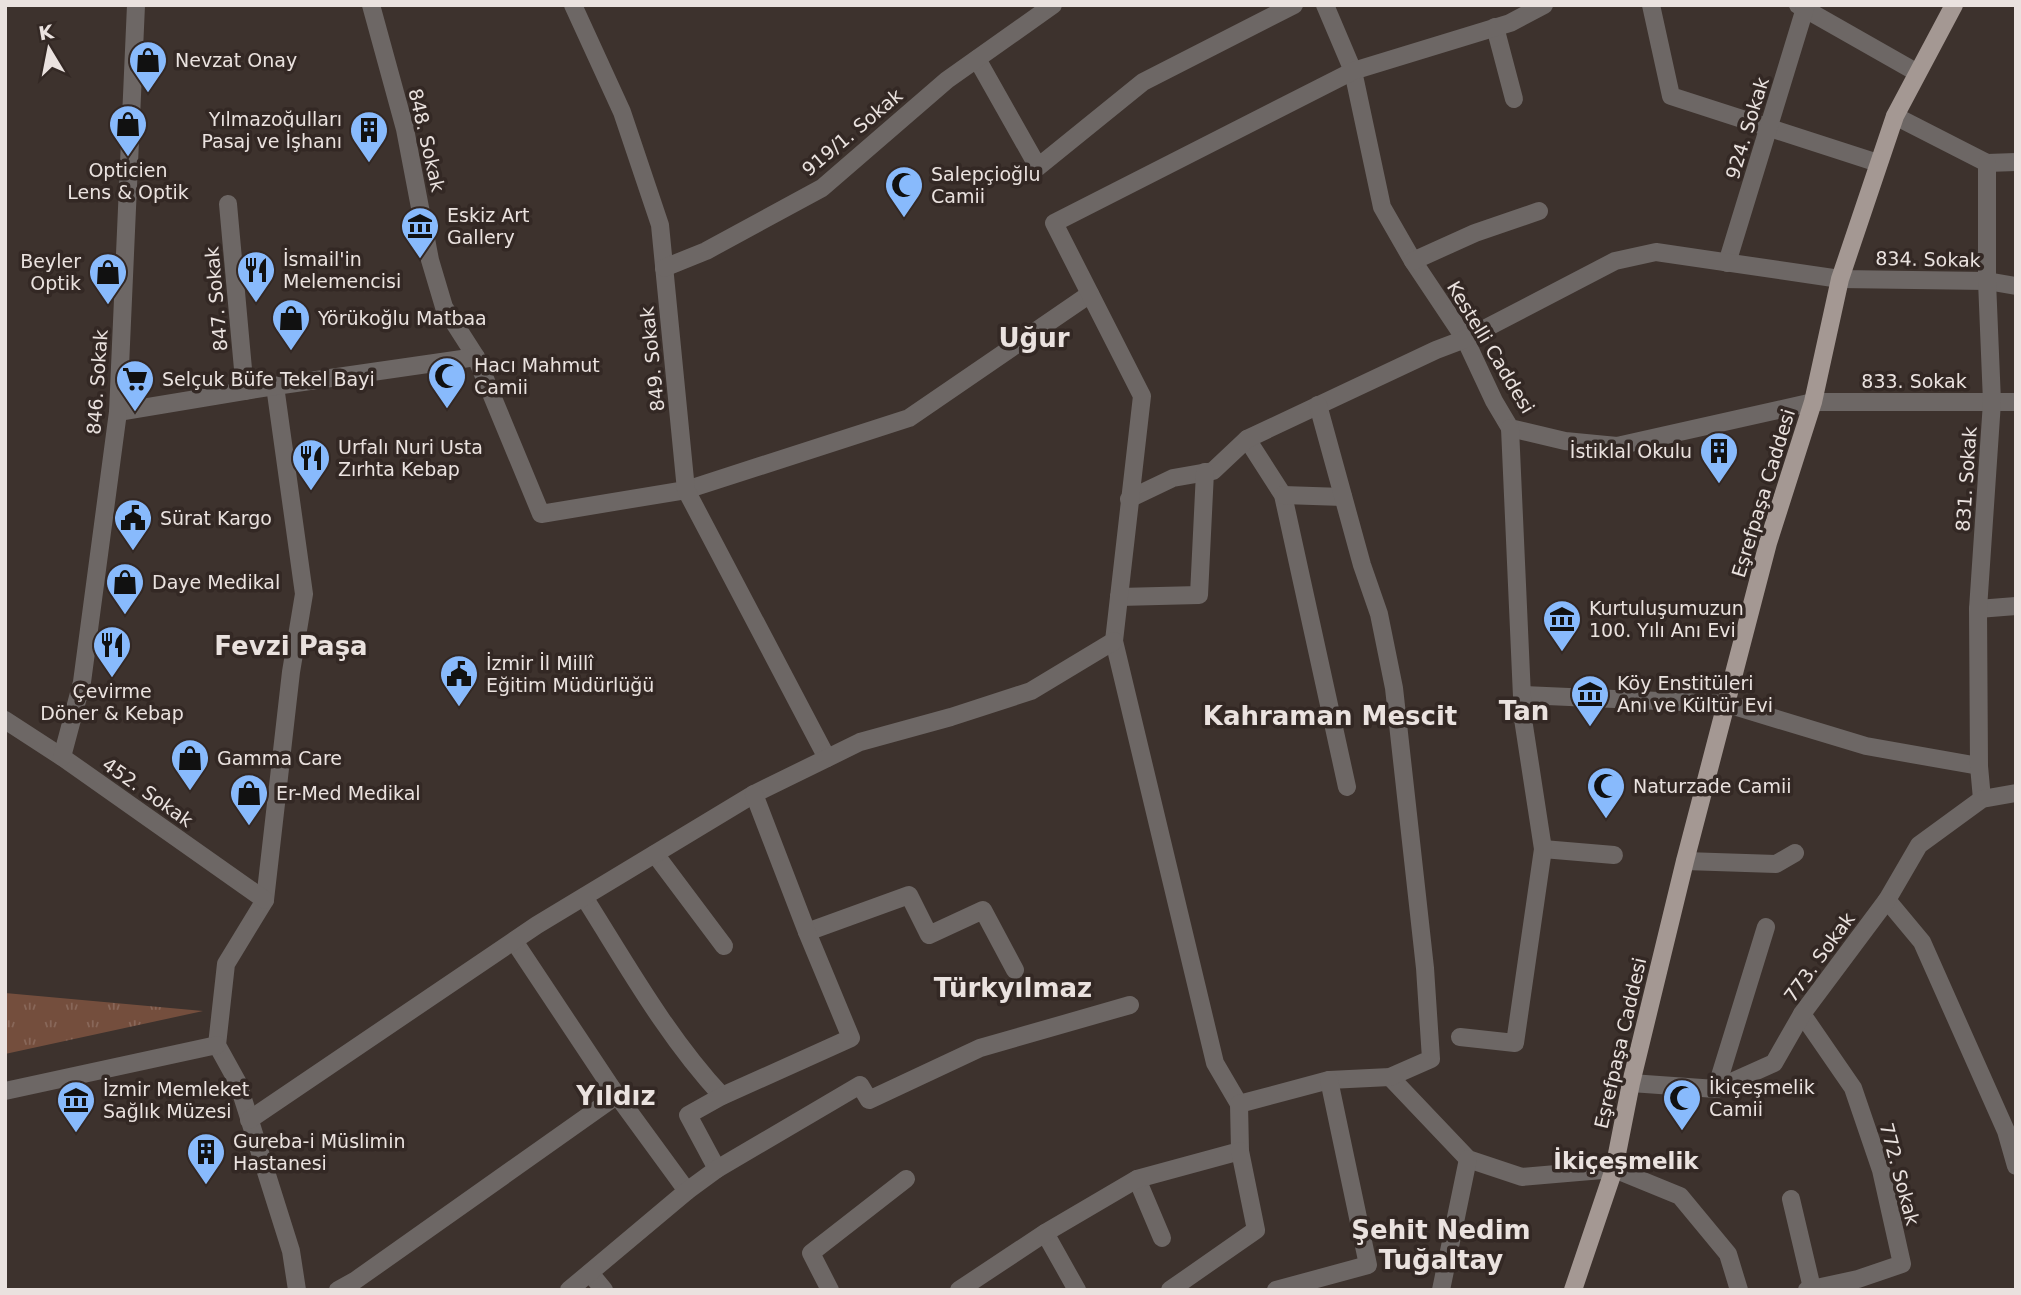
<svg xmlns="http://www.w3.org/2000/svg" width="2021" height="1295" viewBox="0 0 2021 1295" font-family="'DejaVu Sans',sans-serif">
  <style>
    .grass { fill: url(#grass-tufts) }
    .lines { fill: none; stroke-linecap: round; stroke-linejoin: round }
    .street { stroke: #6d6765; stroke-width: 18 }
    .primary { stroke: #a49893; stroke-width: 18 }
    .labels { text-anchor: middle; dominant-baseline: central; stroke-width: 7; stroke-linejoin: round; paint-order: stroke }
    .poi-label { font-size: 19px; fill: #eae2df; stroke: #332824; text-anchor: start }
    .street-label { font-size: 19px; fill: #eae2df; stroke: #332824 }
    .quarter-label { font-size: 23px; font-weight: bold; fill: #eae2df; stroke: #332824 }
    .district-label { font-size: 26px; font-weight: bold; fill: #eae2df; stroke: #332824 }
  </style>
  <defs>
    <pattern id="grass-tufts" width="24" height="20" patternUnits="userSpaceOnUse" patternTransform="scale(1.75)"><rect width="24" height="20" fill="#744e3d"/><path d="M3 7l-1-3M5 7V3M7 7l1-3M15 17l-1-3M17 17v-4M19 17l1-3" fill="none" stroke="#886759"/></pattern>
  </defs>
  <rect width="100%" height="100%" fill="#3d322d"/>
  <path class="grass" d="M 5,993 L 203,1011 L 5,1054 Z"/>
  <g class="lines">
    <g class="street">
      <path d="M 371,5 L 405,129 L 430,260 L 444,307 L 476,357 L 541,514 L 686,490 L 909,418 L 1090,294"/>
      <path d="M 573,5 L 622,112 L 660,225 L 686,490 L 827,758"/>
      <path d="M 1325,5 L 1353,71 L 1382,207 L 1413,261 L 1465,339 L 1494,401 L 1510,428 L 1565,441 L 1617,446 L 1813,402 L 2016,402"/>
      <path d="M 1651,5 L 1671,96 L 1878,163"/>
      <path d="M 1798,5 L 1916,72"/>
      <path d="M 1495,27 L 1514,99"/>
      <path d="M 977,59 L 1038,167 L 1143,82 L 1294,5"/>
      <path d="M 1895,116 L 1987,163 L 2016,162"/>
      <path d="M 228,204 L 245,391"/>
      <path d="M 1413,261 L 1475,233 L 1539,211"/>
      <path d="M 1727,263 L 1806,5"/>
      <path d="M 664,268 L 706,251 L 822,188 L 947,80 L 1053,5"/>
      <path d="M 275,386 L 304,594 L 291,672 L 265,900 L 226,964 L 217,1045 L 238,1083 L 291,1251 L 297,1290"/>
      <path d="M 118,412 L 275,386 L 476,357"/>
      <path d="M 1247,439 L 1283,495 L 1347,787"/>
      <path d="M 1283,495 L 1343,497"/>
      <path d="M 1129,499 L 1173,478 L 1213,471 L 1247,439 L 1436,350 L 1465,339 L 1615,261 L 1656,252 L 1840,279 L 1987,281 L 2016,286"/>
      <path d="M 1119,597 L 1199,595 L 1205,472"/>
      <path d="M 1978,609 L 2016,606"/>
      <path d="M 1523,695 L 1727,704 L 1866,746 L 1979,766"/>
      <path d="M 5,720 L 62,757 L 265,900"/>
      <path d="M 62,757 L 82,682 L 118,412 L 136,5"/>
      <path d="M 1982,799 L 1979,766 L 1978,609 L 1992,402 L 1987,281 L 1987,163"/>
      <path d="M 1543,849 L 1614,855"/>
      <path d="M 655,854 L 724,946"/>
      <path d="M 1685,861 L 1776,864 L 1795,853"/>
      <path d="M 584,897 C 627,965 667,1037 722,1096"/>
      <path d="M 1887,900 L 1922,942 L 2006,1131 L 2016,1166"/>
      <path d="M 807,932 L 909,895 L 929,935 L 983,910 L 1015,970"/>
      <path d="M 514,941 L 611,1087 L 687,1191"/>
      <path d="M 1802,1014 L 1853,1088 L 1881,1170 L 1902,1264 L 1858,1279 L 1807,1290"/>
      <path d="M 1460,1037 L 1515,1043 L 1543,849 L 1523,719 L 1510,428"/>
      <path d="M 1390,1077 L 1468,1159 L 1522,1177 L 1614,1169 L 1680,1196 L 1728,1254 L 1739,1290"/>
      <path d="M 1631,1083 L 1716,1089 L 1774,1063 L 1802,1014 L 1887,900 L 1919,845 L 1982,799 L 2016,793"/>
      <path d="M 1716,1089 L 1766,927"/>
      <path d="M 5,1091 L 217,1045"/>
      <path d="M 1239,1104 L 1215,1063 L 1114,641 L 1142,396 L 1054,223 L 1353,71 L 1510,23 L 1544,5"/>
      <path d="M 249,1120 L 537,925 L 754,794 L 860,742 L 951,717 L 1031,691 L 1114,641"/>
      <path d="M 717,1169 L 688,1115 L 722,1096 L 851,1038 L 807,932 L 754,794"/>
      <path d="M 1137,1179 L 1162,1238"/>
      <path d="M 1791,1199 L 1812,1288"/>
      <path d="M 1045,1233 L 1077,1290"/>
      <path d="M 590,1273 L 604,1290"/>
      <path d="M 338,1290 L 356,1280 L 612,1099 L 611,1087"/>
      <path d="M 569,1290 L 687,1191 L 717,1169 L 860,1085 L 869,1100 L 980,1048 L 1130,1005"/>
      <path d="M 830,1290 L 811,1253 L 906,1179"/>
      <path d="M 959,1290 L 1045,1233 L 1137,1179 L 1240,1151 L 1239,1104 L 1329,1080 L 1390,1077 L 1431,1059 L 1425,968 L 1394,688 L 1379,614 L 1362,565 L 1318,405"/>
      <path d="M 1170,1290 L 1256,1230 L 1240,1151"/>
      <path d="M 1276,1290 L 1368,1265 L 1329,1080"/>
      <path d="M 1441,1290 L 1468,1159"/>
    </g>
    <path class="primary" d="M 1573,1290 L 1614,1169 L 1631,1083 L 1685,861 L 1768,543 L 1813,402 L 1840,279 L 1895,116 L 1954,5"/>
  </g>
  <defs>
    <symbol id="shop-pin" viewBox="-11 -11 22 30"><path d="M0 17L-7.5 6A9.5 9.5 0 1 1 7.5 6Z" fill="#88bafc" stroke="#332824"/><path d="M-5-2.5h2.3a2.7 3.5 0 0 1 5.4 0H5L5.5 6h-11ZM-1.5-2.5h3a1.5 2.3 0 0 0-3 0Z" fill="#111"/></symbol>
    <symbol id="building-pin" viewBox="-11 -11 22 30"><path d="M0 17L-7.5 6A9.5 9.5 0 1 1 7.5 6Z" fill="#88bafc" stroke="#332824"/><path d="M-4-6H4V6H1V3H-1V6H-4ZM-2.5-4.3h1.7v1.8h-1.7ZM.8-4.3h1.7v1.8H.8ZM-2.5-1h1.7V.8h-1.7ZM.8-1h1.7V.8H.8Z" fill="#111"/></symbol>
    <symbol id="mosque-pin" viewBox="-11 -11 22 30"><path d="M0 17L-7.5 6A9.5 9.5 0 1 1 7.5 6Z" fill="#88bafc" stroke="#332824"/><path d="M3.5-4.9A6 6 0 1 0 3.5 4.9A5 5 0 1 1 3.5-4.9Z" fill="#111"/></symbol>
    <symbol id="museum-pin" viewBox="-11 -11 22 30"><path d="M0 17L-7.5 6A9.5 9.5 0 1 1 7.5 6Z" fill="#88bafc" stroke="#332824"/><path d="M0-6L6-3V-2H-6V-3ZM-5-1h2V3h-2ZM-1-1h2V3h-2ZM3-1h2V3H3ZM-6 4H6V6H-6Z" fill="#111"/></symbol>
    <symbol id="restaurant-pin" viewBox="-11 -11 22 30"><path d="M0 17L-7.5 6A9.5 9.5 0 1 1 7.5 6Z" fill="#88bafc" stroke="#332824"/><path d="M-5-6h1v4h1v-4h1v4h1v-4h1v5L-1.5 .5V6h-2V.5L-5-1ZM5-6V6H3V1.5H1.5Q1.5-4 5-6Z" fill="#111"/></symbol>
    <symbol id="supermarket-pin" viewBox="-11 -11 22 30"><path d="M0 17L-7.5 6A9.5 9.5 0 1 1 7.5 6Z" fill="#88bafc" stroke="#332824"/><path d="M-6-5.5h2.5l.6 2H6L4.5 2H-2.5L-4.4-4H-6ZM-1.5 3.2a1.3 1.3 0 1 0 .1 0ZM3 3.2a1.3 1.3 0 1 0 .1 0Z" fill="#111"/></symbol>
    <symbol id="civic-pin" viewBox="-11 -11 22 30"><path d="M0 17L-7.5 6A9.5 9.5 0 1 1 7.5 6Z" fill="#88bafc" stroke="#332824"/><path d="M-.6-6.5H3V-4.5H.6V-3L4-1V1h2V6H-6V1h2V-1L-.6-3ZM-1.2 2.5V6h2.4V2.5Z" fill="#111"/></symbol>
  </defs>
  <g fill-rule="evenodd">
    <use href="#shop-pin" x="126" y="38" width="44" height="60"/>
    <use href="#shop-pin" x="106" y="102" width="44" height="60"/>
    <use href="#building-pin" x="347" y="108" width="44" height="60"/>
    <use href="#mosque-pin" x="882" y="163" width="44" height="60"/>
    <use href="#museum-pin" x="398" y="204" width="44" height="60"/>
    <use href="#restaurant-pin" x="234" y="248" width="44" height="60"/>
    <use href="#shop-pin" x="86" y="250" width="44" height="60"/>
    <use href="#shop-pin" x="269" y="296" width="44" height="60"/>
    <use href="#mosque-pin" x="425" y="354" width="44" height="60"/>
    <use href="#supermarket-pin" x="113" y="357" width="44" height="60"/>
    <use href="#building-pin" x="1697" y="429" width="44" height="60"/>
    <use href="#restaurant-pin" x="289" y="436" width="44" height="60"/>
    <use href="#civic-pin" x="111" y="496" width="44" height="60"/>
    <use href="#shop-pin" x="103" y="560" width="44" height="60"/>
    <use href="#museum-pin" x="1540" y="597" width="44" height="60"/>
    <use href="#restaurant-pin" x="90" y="623" width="44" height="60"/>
    <use href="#civic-pin" x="437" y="652" width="44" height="60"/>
    <use href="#museum-pin" x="1568" y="672" width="44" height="60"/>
    <use href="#shop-pin" x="168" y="736" width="44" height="60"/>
    <use href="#mosque-pin" x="1584" y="764" width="44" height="60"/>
    <use href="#shop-pin" x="227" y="771" width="44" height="60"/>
    <use href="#mosque-pin" x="1660" y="1076" width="44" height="60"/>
    <use href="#museum-pin" x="54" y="1078" width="44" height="60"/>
    <use href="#building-pin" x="184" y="1130" width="44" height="60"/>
  </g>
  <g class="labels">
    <g class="poi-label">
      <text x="175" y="60">Nevzat Onay</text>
      <text x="342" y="119" text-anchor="end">Yılmazoğulları<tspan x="342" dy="22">Pasaj ve İşhanı</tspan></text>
      <text x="128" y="170" text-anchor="middle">Opticien<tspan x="128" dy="22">Lens &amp; Optik</tspan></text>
      <text x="931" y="174">Salepçioğlu<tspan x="931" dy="22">Camii</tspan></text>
      <text x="447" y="215">Eskiz Art<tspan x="447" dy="22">Gallery</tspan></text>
      <text x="283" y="259">İsmail'in<tspan x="283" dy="22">Melemencisi</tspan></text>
      <text x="81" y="261" text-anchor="end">Beyler<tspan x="81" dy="22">Optik</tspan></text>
      <text x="318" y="318">Yörükoğlu Matbaa</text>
      <text x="474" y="365">Hacı Mahmut<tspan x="474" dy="22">Camii</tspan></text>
      <text x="162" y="379">Selçuk Büfe Tekel Bayi</text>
      <text x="338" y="447">Urfalı Nuri Usta<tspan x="338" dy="22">Zırhta Kebap</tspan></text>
      <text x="1692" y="451" text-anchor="end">İstiklal Okulu</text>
      <text x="160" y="518">Sürat Kargo</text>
      <text x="152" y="582">Daye Medikal</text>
      <text x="1589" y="608">Kurtuluşumuzun<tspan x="1589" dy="22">100. Yılı Anı Evi</tspan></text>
      <text x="486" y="663">İzmir İl Millî<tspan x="486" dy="22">Eğitim Müdürlüğü</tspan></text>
      <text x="1617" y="683">Köy Enstitüleri<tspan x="1617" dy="22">Anı ve Kültür Evi</tspan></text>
      <text x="112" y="691" text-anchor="middle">Çevirme<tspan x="112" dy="22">Döner &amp; Kebap</tspan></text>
      <text x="217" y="758">Gamma Care</text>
      <text x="1633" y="786">Naturzade Camii</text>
      <text x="276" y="793">Er-Med Medikal</text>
      <text x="1709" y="1087">İkiçeşmelik<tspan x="1709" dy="22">Camii</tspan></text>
      <text x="103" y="1089">İzmir Memleket<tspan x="103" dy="22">Sağlık Müzesi</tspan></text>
      <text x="233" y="1141">Gureba-i Müslimin<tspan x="233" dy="22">Hastanesi</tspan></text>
    </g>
    <g class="street-label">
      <text transform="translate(1747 128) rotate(-73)">924. Sokak</text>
      <text transform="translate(852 132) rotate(-40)">919/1. Sokak</text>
      <text transform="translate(427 140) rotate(77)">848. Sokak</text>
      <text transform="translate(1928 259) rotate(1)">834. Sokak</text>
      <text transform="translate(216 299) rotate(-95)">847. Sokak</text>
      <text transform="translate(1491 347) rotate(59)">Kestelli Caddesi</text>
      <text transform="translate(652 359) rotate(-96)">849. Sokak</text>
      <text x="1914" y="381">833. Sokak</text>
      <text transform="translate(97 382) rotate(-86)">846. Sokak</text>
      <text transform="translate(1966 479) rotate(-86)">831. Sokak</text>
      <text transform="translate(1763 493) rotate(-73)">Eşrefpaşa Caddesi</text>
      <text transform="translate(148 792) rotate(35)">452. Sokak</text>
      <text transform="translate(1819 957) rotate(-54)">773. Sokak</text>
      <text transform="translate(1620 1043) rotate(-77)">Eşrefpaşa Caddesi</text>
      <text transform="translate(1900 1174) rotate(75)">772. Sokak</text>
    </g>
    <g class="quarter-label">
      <text x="1626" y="1161">İkiçeşmelik</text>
    </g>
    <g class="district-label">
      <text x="1034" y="338">Uğur</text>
      <text x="291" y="646">Fevzi Paşa</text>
      <text x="1524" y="711">Tan</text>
      <text x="1330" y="716">Kahraman Mescit</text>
      <text x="1013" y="988">Türkyılmaz</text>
      <text x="616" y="1096">Yıldız</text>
      <text x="1441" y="1230">Şehit Nedim<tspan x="1441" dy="30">Tuğaltay</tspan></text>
    </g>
  </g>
  <rect width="2021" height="1295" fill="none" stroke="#eae2df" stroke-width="14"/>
  <g transform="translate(49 49) rotate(350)" stroke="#332824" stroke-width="5" paint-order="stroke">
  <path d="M0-5L12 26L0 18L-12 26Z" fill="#eae2df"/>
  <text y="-10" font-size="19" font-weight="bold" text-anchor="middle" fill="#eae2df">K</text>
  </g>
</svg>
